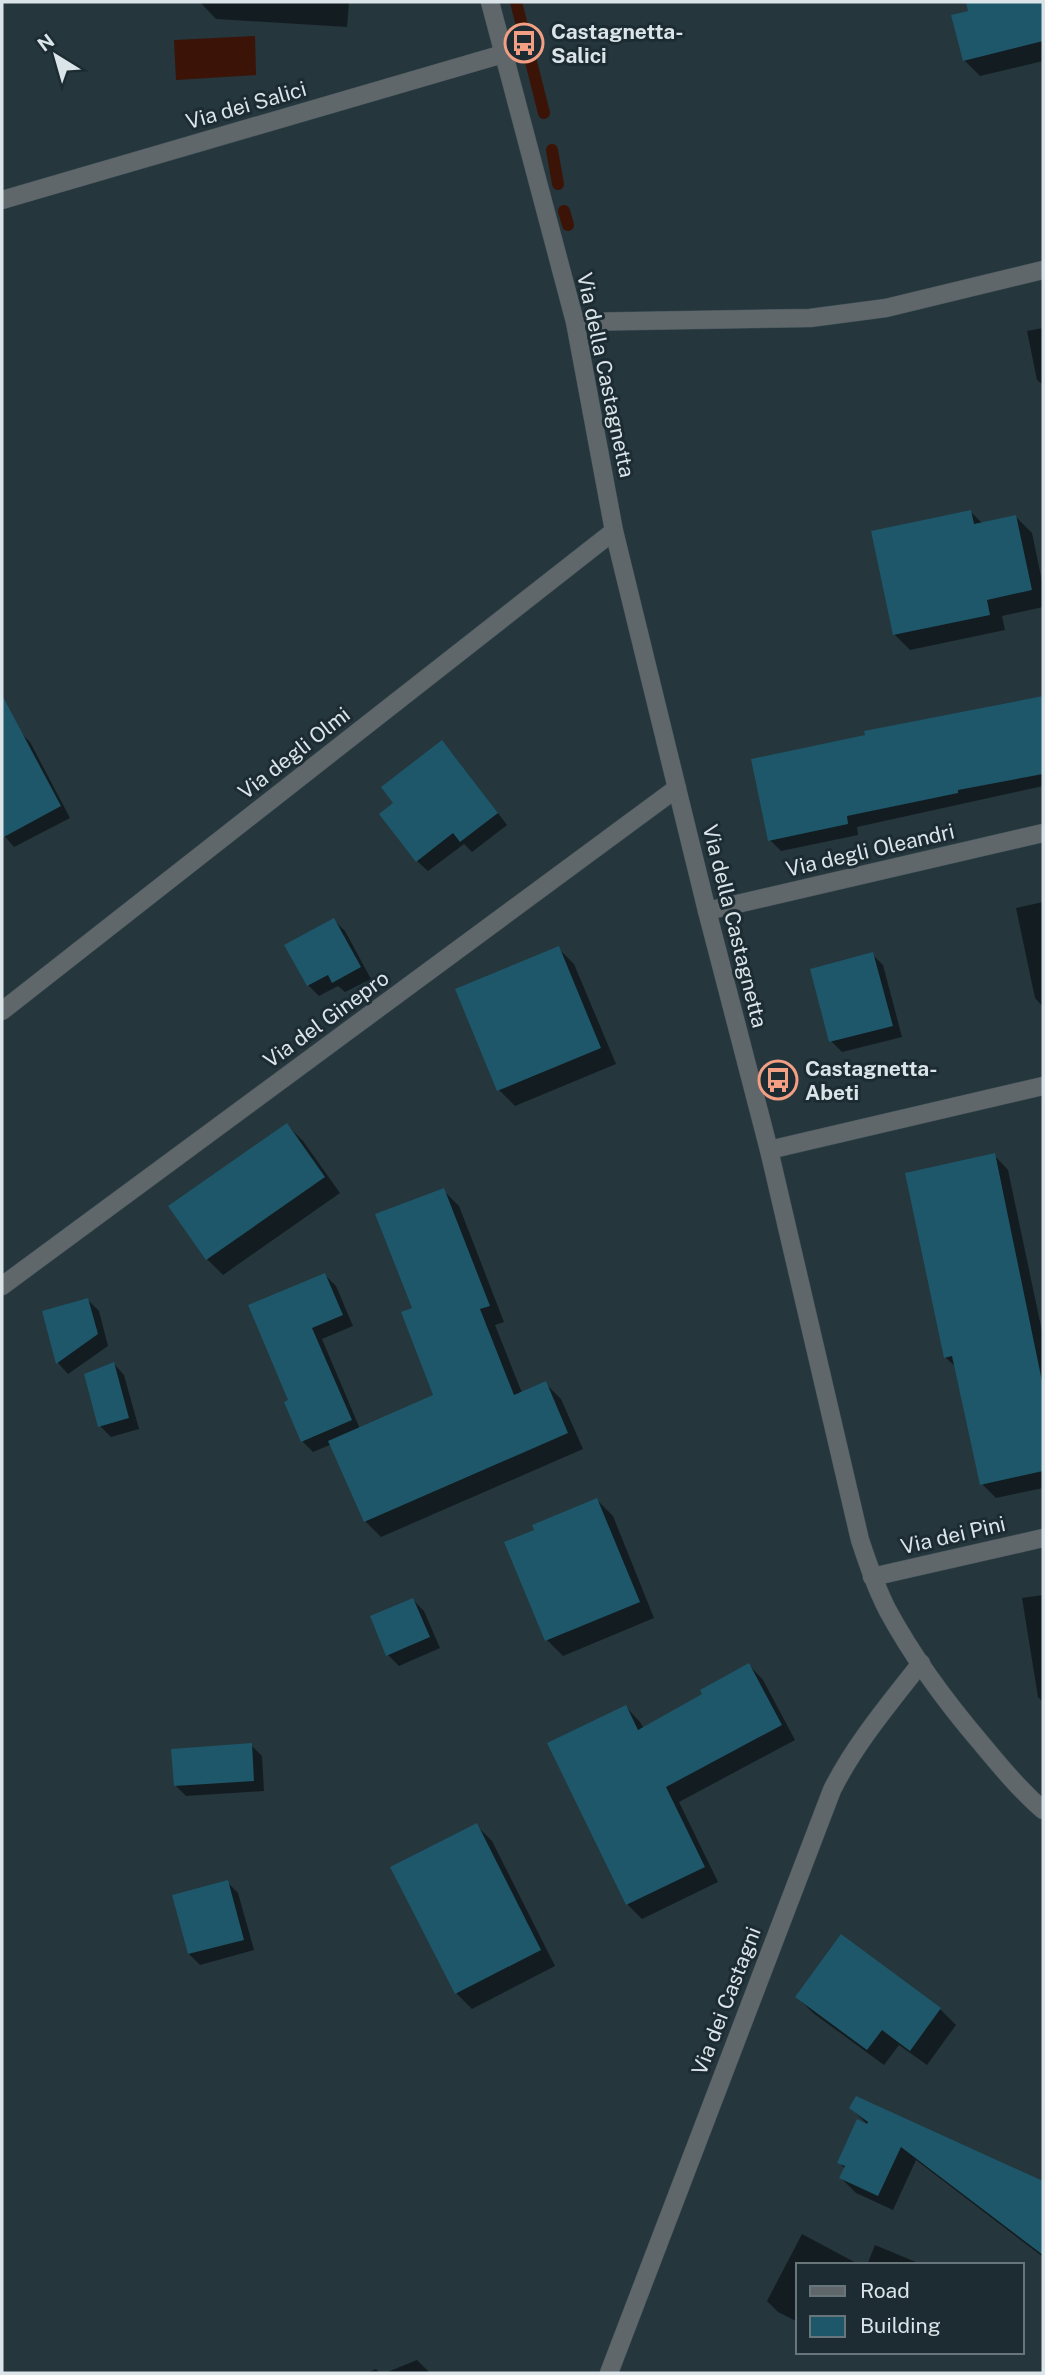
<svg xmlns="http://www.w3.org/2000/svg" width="1045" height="2375" viewBox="0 0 1045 2375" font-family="'Public Sans',sans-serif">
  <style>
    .water { fill: #3b1407 }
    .shadow { fill: #0007 }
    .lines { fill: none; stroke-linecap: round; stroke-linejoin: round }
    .stream { stroke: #3b1407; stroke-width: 12 }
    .building { fill: #1d5769 }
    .minor-casing { stroke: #425259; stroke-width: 19 }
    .minor { stroke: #5f676a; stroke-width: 18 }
    .labels { text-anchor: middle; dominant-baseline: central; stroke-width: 6; stroke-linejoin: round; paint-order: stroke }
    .poi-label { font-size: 21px; font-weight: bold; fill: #dbe5e9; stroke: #1c2c32; text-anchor: start }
    .street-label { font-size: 21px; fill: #dbe5e9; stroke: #1c2c32 }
  </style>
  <rect width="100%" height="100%" fill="#25363d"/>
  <path class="water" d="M 255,36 L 256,75 L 176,80 L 174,40 Z"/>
  <g class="shadow">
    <path d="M 200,2 L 349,2 L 347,27 L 216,19 Z"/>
    <path d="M 968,2 L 1043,2 L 1043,61 L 980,76 L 964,60 L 970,12 Z"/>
    <path d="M 1043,328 L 1043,385 L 1037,380 L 1027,331 Z"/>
    <path d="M 971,512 L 983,524 L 1016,517 L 1032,533 L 1043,586 L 1043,607 L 1002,616 L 1005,630 L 910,650 L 894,634 Z"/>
    <path d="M 1043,698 L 1043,786 L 857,827 L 858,835 L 781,851 L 770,840 L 944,718 Z"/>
    <path d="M 19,731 L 30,742 L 70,818 L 14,847 L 2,833 L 2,741 Z"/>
    <path d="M 442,742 L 452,753 L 507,825 L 472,852 L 464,844 L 428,871 L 417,861 Z"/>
    <path d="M 1043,902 L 1043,1007 L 1035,998 L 1016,908 Z"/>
    <path d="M 334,920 L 345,931 L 371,979 L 345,992 L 338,986 L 319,996 L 308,985 Z"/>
    <path d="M 558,948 L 574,964 L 616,1064 L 515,1106 L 499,1090 Z"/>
    <path d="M 872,954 L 883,965 L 902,1037 L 842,1052 L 831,1041 Z"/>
    <path d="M 287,1125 L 303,1141 L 340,1193 L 223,1275 L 207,1259 Z"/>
    <path d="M 994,1155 L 1008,1170 L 1043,1336 L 1043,1488 L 996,1498 L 982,1484 L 957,1368 L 945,1357 Z"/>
    <path d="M 443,1190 L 459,1206 L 504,1322 L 495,1325 L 522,1393 L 545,1383 L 561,1399 L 583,1449 L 381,1537 L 365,1521 L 332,1444 L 313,1452 L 302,1441 L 290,1401 L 325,1275 L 336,1286 L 353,1326 L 322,1339 L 360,1429 L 435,1396 L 414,1309 Z"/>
    <path d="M 88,1300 L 99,1311 L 108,1346 L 68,1374 L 58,1363 L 44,1313 Z"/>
    <path d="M 114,1364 L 124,1375 L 139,1429 L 111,1437 L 100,1426 Z"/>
    <path d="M 597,1500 L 613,1516 L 654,1618 L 563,1656 L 547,1640 L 536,1530 Z"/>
    <path d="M 1043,1595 L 1043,1702 L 1038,1697 L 1022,1598 Z"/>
    <path d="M 413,1600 L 424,1611 L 440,1648 L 399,1666 L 388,1655 Z"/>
    <path d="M 749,1665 L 763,1680 L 795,1740 L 679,1802 L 718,1882 L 642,1919 L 627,1904 L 626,1707 L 640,1722 L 644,1729 L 704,1694 Z"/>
    <path d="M 251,1745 L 262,1756 L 264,1791 L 186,1796 L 175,1785 Z"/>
    <path d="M 476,1825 L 492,1841 L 555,1966 L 472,2009 L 456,1993 Z"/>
    <path d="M 227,1882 L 238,1893 L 254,1950 L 200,1965 L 189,1954 Z"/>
    <path d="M 841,1937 L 940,2009 L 956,2025 L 927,2065 L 899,2045 L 884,2065 L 813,2013 L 797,1997 Z"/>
    <path d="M 857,2098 L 1043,2183 L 1043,2257 L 916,2160 L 893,2210 L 856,2193 L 841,2178 L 845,2169 L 839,2162 L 870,2127 L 851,2108 Z"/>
    <path d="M 802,2234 L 860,2265 L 798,2265 L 798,2322 L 778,2312 L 767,2301 Z"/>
    <path d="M 875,2245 L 923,2265 L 867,2265 Z"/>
    <path d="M 417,2360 L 430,2373 L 385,2373 Z"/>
    <path d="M 376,2369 L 380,2373 L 366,2373 Z"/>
  </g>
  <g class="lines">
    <g class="stream">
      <path d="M 516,2 L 544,113"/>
      <path d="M 552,150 L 558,184"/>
      <path d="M 564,211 L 568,225"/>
    </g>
  </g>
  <g class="building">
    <path d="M 966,2 L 1043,2 L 1043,41 L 963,61 L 951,15 L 968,11 Z"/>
    <path d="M 971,510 L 974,524 L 1016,515 L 1032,590 L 987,600 L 990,615 L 893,635 L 871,531 Z"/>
    <path d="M 2,695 L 61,806 L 2,838 Z"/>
    <path d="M 1043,696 L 1043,774 L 958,790 L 958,793 L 847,816 L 848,824 L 768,841 L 751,759 L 865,735 L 864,731 Z"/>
    <path d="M 442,740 L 498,813 L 460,842 L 453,833 L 416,862 L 379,814 L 393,803 L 381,787 Z"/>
    <path d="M 334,918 L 361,967 L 332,983 L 328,975 L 307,986 L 284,945 Z"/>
    <path d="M 559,946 L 601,1048 L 497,1091 L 455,989 Z"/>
    <path d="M 873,952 L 893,1026 L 829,1042 L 810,969 Z"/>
    <path d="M 287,1123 L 325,1177 L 206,1260 L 168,1206 Z"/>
    <path d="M 995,1153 L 1043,1386 L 1043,1471 L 980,1485 L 952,1356 L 944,1358 L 905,1173 Z"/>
    <path d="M 444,1188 L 490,1306 L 480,1309 L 514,1395 L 546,1381 L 568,1433 L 364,1522 L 328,1441 L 433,1395 L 401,1312 L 412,1308 L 375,1214 Z"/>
    <path d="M 325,1273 L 343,1315 L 312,1328 L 352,1420 L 301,1442 L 284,1402 L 288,1400 L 248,1305 Z"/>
    <path d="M 88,1298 L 98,1334 L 56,1364 L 42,1311 Z"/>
    <path d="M 114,1362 L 129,1418 L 98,1427 L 84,1374 Z"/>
    <path d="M 597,1498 L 640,1602 L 545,1641 L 504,1542 L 534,1530 L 532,1525 Z"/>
    <path d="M 413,1598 L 430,1637 L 386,1656 L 370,1616 Z"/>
    <path d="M 749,1663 L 782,1725 L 666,1787 L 705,1867 L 626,1905 L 547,1743 L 626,1705 L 638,1730 L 702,1694 L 700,1690 Z"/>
    <path d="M 252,1743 L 254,1781 L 174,1786 L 171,1749 Z"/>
    <path d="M 477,1823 L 541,1950 L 455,1994 L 390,1867 Z"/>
    <path d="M 228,1880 L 244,1940 L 188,1954 L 172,1895 Z"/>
    <path d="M 841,1934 L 941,2008 L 910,2051 L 882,2030 L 867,2050 L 795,1997 Z"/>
    <path d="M 856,2096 L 1043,2181 L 1043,2255 L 901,2147 L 878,2196 L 839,2178 L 845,2166 L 837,2163 L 857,2119 L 867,2124 L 868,2122 L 849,2108 Z"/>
  </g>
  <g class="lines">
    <defs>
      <g id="minor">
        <path d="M 490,2 L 575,322 L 614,531 L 707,911 L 769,1150 L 860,1540 C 868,1564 876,1588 888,1611 C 913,1657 946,1702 981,1743 C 1000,1766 1020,1790 1043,1810"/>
        <path d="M 2,200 L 503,54"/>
        <path d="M 575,322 L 810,318 L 886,308 L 1043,270"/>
        <path d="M 707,911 L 1043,833"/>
        <path d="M 2,1011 L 614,531"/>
        <path d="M 769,1150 L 1043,1086"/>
        <path d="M 2,1286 L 677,788"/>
        <path d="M 872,1577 L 1043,1538"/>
        <path d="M 609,2373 L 832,1790 C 855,1744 889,1704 921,1663"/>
      </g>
    </defs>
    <use href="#minor" class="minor-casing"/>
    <use href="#minor" class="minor"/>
  </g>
  <defs>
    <symbol id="bus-ring" viewBox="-11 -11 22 22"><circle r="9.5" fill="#1c2c32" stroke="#f39f84" stroke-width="1.5"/><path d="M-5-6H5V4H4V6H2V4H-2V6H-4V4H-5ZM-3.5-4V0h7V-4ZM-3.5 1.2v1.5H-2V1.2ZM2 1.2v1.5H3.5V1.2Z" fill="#f39f84"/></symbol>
  </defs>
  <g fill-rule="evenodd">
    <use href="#bus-ring" x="502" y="21" width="44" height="44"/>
    <use href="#bus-ring" x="756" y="1058" width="44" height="44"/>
  </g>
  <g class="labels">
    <g class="poi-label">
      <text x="551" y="31">Castagnetta-<tspan x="551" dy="24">Salici</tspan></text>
      <text x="805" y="1068">Castagnetta-<tspan x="805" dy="24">Abeti</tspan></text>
    </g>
    <g class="street-label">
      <text transform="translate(246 105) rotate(-16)">Via dei Salici</text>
      <text transform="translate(606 375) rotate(78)">Via della Castagnetta</text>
      <text transform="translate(294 753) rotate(-38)">Via degli Olmi</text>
      <text transform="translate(870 850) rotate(-13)">Via degli Oleandri</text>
      <text transform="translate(735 926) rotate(76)">Via della Castagnetta</text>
      <text transform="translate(326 1019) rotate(-36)">Via del Ginepro</text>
      <text transform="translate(953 1535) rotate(-13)">Via dei Pini</text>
      <text transform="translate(726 2001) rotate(-69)">Via dei Castagni</text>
    </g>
  </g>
  <rect width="1045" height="2375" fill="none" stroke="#dbe5e9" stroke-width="7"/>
  <rect x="796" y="2263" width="228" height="91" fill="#1c2c32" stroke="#68767b" stroke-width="2"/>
  <rect x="810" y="2286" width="35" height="10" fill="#5f676a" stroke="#68767b" stroke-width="2"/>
  <text x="860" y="2298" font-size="21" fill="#dbe5e9">Road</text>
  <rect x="810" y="2316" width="35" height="21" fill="#1d5769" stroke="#68767b" stroke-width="2"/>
  <text x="860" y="2333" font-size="21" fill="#dbe5e9">Building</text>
  <g transform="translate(56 56) rotate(323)" stroke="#1c2c32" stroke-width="5" paint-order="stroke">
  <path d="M0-5L12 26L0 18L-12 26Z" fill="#dbe5e9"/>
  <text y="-10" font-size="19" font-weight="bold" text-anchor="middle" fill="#dbe5e9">N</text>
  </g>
</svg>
